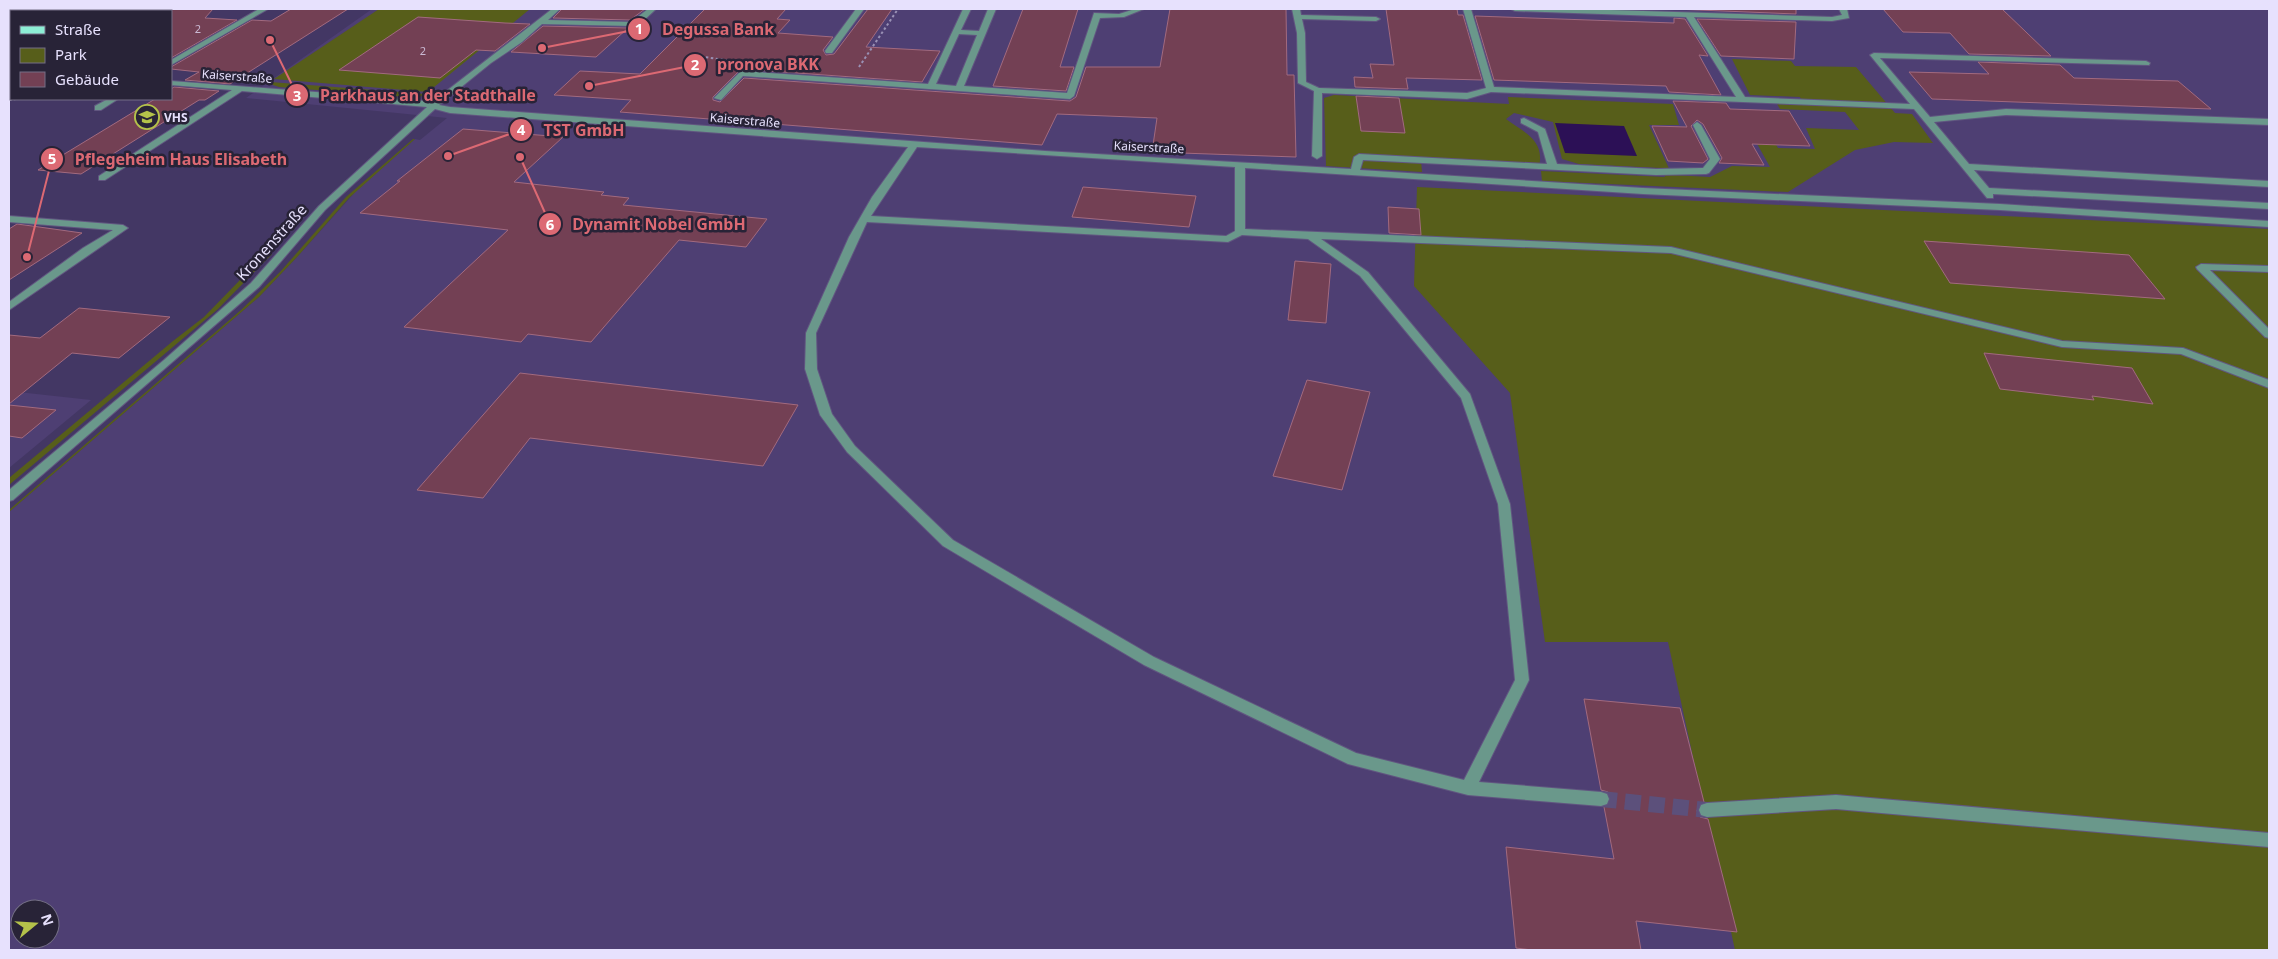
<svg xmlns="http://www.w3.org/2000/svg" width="2278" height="959" viewBox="0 0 2278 959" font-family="'Noto Sans',sans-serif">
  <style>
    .built { fill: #4e3f73; fill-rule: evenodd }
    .green { fill: #575e1a }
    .water { fill: #2c1056 }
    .building { fill: #734054; stroke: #a26a7f }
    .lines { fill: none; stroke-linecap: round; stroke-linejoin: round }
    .minor-tunnel { stroke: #5c507b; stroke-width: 16; stroke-dasharray: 16 8; stroke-linecap: butt }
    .minor-casing { stroke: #615680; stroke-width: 2 }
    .major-casing { stroke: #615680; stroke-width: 2 }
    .path { stroke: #9a91b5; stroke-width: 2; stroke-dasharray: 2.5 2.5; stroke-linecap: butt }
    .minor { fill: #6a988b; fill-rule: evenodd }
    .major { fill: #8deed5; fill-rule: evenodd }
    .labels { text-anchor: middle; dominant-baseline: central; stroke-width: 5; stroke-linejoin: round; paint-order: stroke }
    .far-number-label { font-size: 11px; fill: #cab9d3 }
    .far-street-label { font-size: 12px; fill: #e7e1fd; stroke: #282337 }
    .far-poi-label { font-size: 12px; font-weight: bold; fill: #e7e1fd; stroke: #282337; text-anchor: start }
    .street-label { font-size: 15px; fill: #e7e1fd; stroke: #282337 }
    .leader { fill: none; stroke: #dc6973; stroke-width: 2 }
    .callout-dot { fill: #dc6973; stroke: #282337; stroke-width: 2 }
    .mark-label { font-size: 15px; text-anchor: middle; font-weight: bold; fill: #fff }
    .callout-label { font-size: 16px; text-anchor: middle; font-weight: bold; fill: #dc6973; stroke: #282337; stroke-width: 5; stroke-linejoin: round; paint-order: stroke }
  </style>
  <rect width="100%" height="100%" fill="#433764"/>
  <g class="built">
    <path d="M 372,9 L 2269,9 L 2269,950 L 9,950 L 9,512 L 259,297 L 298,256 L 357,190 L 415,139 L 420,140 L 447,118 L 246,98 ZM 20,909 L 50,909 L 50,939 L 20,939 Z"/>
    <path d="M 9,391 L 91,400 L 9,468 Z"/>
  </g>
  <g class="green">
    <path d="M 379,9 L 530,9 L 428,92 L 274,79 Z"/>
    <path d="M 1732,59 L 1791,61 L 1795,66 L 1856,67 L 1895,113 L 1912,114 L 1933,143 L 1894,142 L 1855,150 L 1788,192 L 1542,181 L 1541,171 L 1665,177 L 1661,168 L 1579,164 L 1562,159 L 1553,122 L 1514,113 L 1506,119 C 1525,133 1545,140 1539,167 L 1421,160 L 1422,172 L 1326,166 L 1324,98 L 1334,95 L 1509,104 L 1508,97 L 1673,104 L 1679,125 L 1649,125 L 1672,175 L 1710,177 L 1732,166 L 1770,167 L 1740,113 L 1758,114 L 1778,148 L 1815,149 L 1806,128 L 1859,130 L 1845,112 L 1780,109 L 1777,104 L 1803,104 L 1800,97 L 1750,95 Z"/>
    <path d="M 270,82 L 425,94 L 418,98 L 279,87 L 273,85 Z"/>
    <path d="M 413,139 L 415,139 L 349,198 L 298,256 L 259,297 L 9,512 L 9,510 L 241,310 L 280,272 L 346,197 Z"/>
    <path d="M 1417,187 L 2269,229 L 2269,950 L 1735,950 L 1668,642 L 1545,642 L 1510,393 L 1414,286 Z"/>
    <path d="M 271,250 L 272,254 L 218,309 L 9,485 L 9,478 L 173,341 L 204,317 L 268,251 Z"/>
  </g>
  <path class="water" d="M 1555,123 L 1624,126 L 1637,156 L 1565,153 Z"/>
  <g class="building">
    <path d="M 171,9 L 213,9 L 205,18 L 237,20 L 171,58 Z"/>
    <path d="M 291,9 L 348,9 L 230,84 L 185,80 L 199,72 L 171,69 L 171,67 L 252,20 L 271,21 Z"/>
    <path d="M 562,9 L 645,9 L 630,20 L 553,18 Z"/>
    <path d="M 705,9 L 786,9 L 777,19 L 790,20 L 778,33 L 833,37 L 823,50 L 826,55 L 834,54 L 868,9 L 892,9 L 866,47 L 940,51 L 922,82 L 741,69 L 713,97 L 713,100 L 720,102 L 744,78 L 1070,101 L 1076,97 L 1086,67 L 1160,67 L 1170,9 L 1286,9 L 1287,75 L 1294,75 L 1296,157 L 1152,152 L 1157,118 L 1057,114 L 1042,145 L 620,112 L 631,100 L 554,95 L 580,71 L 640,74 Z"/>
    <path d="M 1023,9 L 1078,9 L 1060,67 L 1074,67 L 1066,91 L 993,86 Z"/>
    <path d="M 1386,9 L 1457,9 L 1458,15 L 1463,15 L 1482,80 L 1406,78 L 1408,89 L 1355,87 L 1354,77 L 1373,78 L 1370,64 L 1394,65 Z"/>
    <path d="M 1674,9 L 1796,9 L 1796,14 Z"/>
    <path d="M 1883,9 L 2002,9 L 2051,56 L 1969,54 L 1950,33 L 1903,32 Z"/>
    <path d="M 1475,16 L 1674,23 L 1674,18 L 1685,19 L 1708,56 L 1699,55 L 1721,95 L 1669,92 L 1666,86 L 1494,80 Z"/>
    <path d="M 418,17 L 505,23 L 530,24 L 495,51 L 476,50 L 440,78 L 339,70 Z"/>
    <path d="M 1697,19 L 1796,22 L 1794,59 L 1721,56 Z"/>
    <path d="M 543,26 L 628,28 L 596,57 L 511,52 Z"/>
    <path d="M 1978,62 L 2060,65 L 2074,78 L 2178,81 L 2211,109 L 1932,99 L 1909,72 L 1989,74 Z"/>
    <path d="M 174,87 L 219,91 L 205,100 L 199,100 L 81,174 L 38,170 L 155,99 L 171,99 L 171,89 Z"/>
    <path d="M 1356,96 L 1399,98 L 1405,133 L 1361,131 Z"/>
    <path d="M 1673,101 L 1726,103 L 1730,109 L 1789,111 L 1810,146 L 1752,144 L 1764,165 L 1719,163 L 1722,158 L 1703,124 L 1697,120 L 1691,126 L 1708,159 L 1703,163 L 1668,161 L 1652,126 L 1687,127 Z"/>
    <path d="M 463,129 L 563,137 L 514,182 L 604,192 L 601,195 L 629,198 L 623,205 L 767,219 L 746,247 L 679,240 L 591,342 L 528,334 L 521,342 L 404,327 L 508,230 L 360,213 L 400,181 L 397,181 Z"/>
    <path d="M 1083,187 L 1196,196 L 1189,227 L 1072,217 Z"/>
    <path d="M 1388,207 L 1419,209 L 1421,235 L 1389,233 Z"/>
    <path d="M 17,224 L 32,226 L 82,233 L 9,280 L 9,229 Z"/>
    <path d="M 1924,241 L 2129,255 L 2165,299 L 1950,283 Z"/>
    <path d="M 1295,261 L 1331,264 L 1326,323 L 1288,320 Z"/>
    <path d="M 79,308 L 170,317 L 119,358 L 72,353 L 9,404 L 9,335 L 40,338 Z"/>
    <path d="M 1984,353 L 2132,368 L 2153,404 L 2092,396 L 2094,400 L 2000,389 Z"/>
    <path d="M 520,373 L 545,376 L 798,405 L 763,466 L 530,438 L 483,498 L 417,490 Z"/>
    <path d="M 1307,380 L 1370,392 L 1342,490 L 1273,476 Z"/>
    <path d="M 9,405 L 56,410 L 22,438 L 9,436 Z"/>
    <path d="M 1584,699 L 1680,708 L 1704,802 L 1699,804 L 1697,811 L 1700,817 L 1708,819 L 1737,932 L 1636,921 L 1641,950 L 1532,950 L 1516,948 L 1506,847 L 1614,859 L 1604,807 L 1609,805 L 1611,798 L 1608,792 L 1601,790 Z"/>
  </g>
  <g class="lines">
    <path class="minor-tunnel" d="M 1601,799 L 1707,810"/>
    <defs>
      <g id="minor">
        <path d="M 259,9 L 268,9 L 171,65 L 171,60 Z"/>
        <path d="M 552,9 L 560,9 L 548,20 L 631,22 L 648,9 L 656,9 L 641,23 L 632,26 L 542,24 L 522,42 L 491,63 L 439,105 L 450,107 L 1045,151 L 1351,169 L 1354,157 L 1359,154 L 1547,164 L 1538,132 L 1521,123 L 1521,119 L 1524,118 L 1545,129 L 1557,164 L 1656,169 L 1703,168 L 1710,159 L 1693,125 L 1697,122 L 1701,125 L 1720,159 L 1709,173 L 1706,174 L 1656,175 L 1363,160 L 1360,170 L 1643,188 L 2000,204 L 2269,221 L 2269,227 L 2000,210 L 1643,194 L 1245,168 L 1245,229 L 1671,247 L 2062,341 L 2183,348 L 2269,380 L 2269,388 L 2181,354 L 2062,347 L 1671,253 L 1321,239 L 1368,272 L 1470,394 L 1510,504 L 1529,680 L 1479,782 L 1601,792 L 1607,794 L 1609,799 L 1607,804 L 1601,806 L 1468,795 L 1348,764 L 1144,665 L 943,546 L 847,452 L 820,415 L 805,369 L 806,333 L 849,237 L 872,197 L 908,147 L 450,113 L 435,109 L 325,210 L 259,287 L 13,500 L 9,501 L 9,490 L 164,360 L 251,283 L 319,206 L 427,107 L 242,91 L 105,180 L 99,180 L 99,176 L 232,90 L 171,85 L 171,81 L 419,100 L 431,103 ZM 917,147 L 1235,167 L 1235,231 L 1226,236 L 871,216 ZM 867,222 L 1228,242 L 1242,235 L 1308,239 L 1360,276 L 1461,398 L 1498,504 L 1515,680 L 1464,780 L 1356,753 L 1154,657 L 953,540 L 855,446 L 832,414 L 817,369 L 816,333 Z"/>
        <path d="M 856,9 L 864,9 L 832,53 L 826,53 L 825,51 Z"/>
        <path d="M 963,9 L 971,9 L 961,30 L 979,31 L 988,9 L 996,9 L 964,86 L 1067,93 L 1094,13 L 1119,14 L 1135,9 L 1144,9 L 1124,17 L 1100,18 L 1074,96 L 1070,99 L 743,76 L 721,100 L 714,98 L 741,71 L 928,84 ZM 959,34 L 977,35 L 956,86 L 936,84 Z"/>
        <path d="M 1292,9 L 1300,9 L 1301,15 L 1376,17 L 1380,19 L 1376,21 L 1302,19 L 1305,33 L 1306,82 L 1319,88 L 1467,93 L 1486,88 L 1463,9 L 1471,9 L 1494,87 L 1736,97 L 1686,17 L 1515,11 L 1511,9 L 1578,9 L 1832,17 L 1842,15 L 1839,9 L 1847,9 L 1849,18 L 1832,21 L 1694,17 L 1745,97 L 1910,104 L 1870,55 L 1874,53 L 2146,61 L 2150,63 L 2149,65 L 1880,58 L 1930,117 L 2006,109 L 2269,119 L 2269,125 L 2006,115 L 1934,122 L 1969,164 L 2269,181 L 2269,187 L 1974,170 L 1989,188 L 2269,203 L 2269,209 L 1993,194 L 1993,198 L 1987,198 L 1914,109 L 1491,92 L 1467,99 L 1322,93 L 1322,156 L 1317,159 L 1312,156 L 1314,91 L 1298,83 L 1297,33 Z"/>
        <rect x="9" y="44" width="2" height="6"/>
        <path d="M 108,99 L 118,99 L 101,110 L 95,110 L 95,106 Z"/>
        <path d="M 9,216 L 123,225 L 128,228 L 9,310 L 9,302 L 83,248 L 113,230 L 9,222 Z"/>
        <path d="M 2201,264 L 2269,266 L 2269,272 L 2210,270 L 2269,329 L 2269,338 L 2265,337 L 2197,269 L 2196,267 Z"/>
        <path d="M 1836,795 L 2269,833 L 2269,847 L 1836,809 L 1707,817 L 1701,815 L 1699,810 L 1701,805 L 1707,803 Z"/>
      </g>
      <g id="major">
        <path d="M 62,9 L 76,9 L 72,11 L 61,11 Z"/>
        <rect x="9" y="24" width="2" height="5"/>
      </g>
    </defs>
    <use href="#minor" class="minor-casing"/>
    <use href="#major" class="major-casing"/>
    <g class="path">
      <path d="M 41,11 L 44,9"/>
      <path d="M 94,11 L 99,9"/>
      <path d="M 142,11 L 148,9"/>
      <path d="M 691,55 L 732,61"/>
      <path d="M 859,67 L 898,9"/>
      <path d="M 9,95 L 11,95"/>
      <path d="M 9,100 L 16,99"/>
    </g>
    <use href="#minor" class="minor"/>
    <use href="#major" class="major"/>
  </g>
  <defs>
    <symbol id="school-ring" viewBox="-11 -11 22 22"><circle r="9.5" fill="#282337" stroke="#b4c24a" stroke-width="1.5"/><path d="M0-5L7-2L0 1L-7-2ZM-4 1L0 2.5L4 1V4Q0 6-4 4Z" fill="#b4c24a"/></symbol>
  </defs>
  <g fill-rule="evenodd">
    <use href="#school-ring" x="133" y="103" width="28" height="28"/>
  </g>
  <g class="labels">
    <g class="far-number-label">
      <text x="198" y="28">2</text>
      <text x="423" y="50">2</text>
    </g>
    <g class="far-street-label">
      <text transform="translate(237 76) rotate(4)">Kaiserstraße</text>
      <text transform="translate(745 120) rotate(5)">Kaiserstraße</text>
      <text transform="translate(1149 147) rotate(3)">Kaiserstraße</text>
    </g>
    <g class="far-poi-label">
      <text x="164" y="117">VHS</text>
    </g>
    <g class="street-label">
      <text transform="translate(271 242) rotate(-48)">Kronenstraße</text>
    </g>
  </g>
  <path class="leader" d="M542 48L639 29M589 86L695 65M270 40L297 95M448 156L521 130M27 257L52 159M520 157L550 224"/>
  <g class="callout-dot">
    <circle cx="542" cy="48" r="5"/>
    <circle cx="589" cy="86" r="5"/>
    <circle cx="270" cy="40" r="5"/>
    <circle cx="448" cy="156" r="5"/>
    <circle cx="27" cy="257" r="5"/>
    <circle cx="520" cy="157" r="5"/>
    <circle cx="639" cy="29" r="12"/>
    <circle cx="695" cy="65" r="12"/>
    <circle cx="297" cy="95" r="12"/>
    <circle cx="521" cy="130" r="12"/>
    <circle cx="52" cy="159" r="12"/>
    <circle cx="550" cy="224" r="12"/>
  </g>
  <g class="mark-label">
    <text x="639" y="34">1</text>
    <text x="695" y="70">2</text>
    <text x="297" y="101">3</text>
    <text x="521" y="135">4</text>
    <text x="52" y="164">5</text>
    <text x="550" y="230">6</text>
  </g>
  <g class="callout-label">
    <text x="718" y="35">Degussa Bank</text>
    <text x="768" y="70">pronova BKK</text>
    <text x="428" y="101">Parkhaus an der Stadthalle</text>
    <text x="584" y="136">TST GmbH</text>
    <text x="181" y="165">Pflegeheim Haus Elisabeth</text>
    <text x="659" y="230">Dynamit Nobel GmbH</text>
  </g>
  <rect width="2278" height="959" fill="none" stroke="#e7e1fd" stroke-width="20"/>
  <rect x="10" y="10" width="162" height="90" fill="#282337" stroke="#746f86"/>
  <rect x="20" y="26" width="25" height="8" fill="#8deed5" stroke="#746f86"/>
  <text x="55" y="35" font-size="15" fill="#e7e1fd">Straße</text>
  <rect x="20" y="48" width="25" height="15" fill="#575e1a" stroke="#746f86"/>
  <text x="55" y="60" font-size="15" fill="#e7e1fd">Park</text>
  <rect x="20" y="72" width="25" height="15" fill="#734054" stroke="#746f86"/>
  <text x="55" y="85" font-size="15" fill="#e7e1fd">Gebäude</text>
  <g transform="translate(35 924) rotate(72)"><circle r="24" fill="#282337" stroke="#746f86"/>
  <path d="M0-4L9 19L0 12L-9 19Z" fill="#b4c24a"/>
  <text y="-8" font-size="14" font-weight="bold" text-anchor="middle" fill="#e7e1fd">N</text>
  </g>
</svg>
